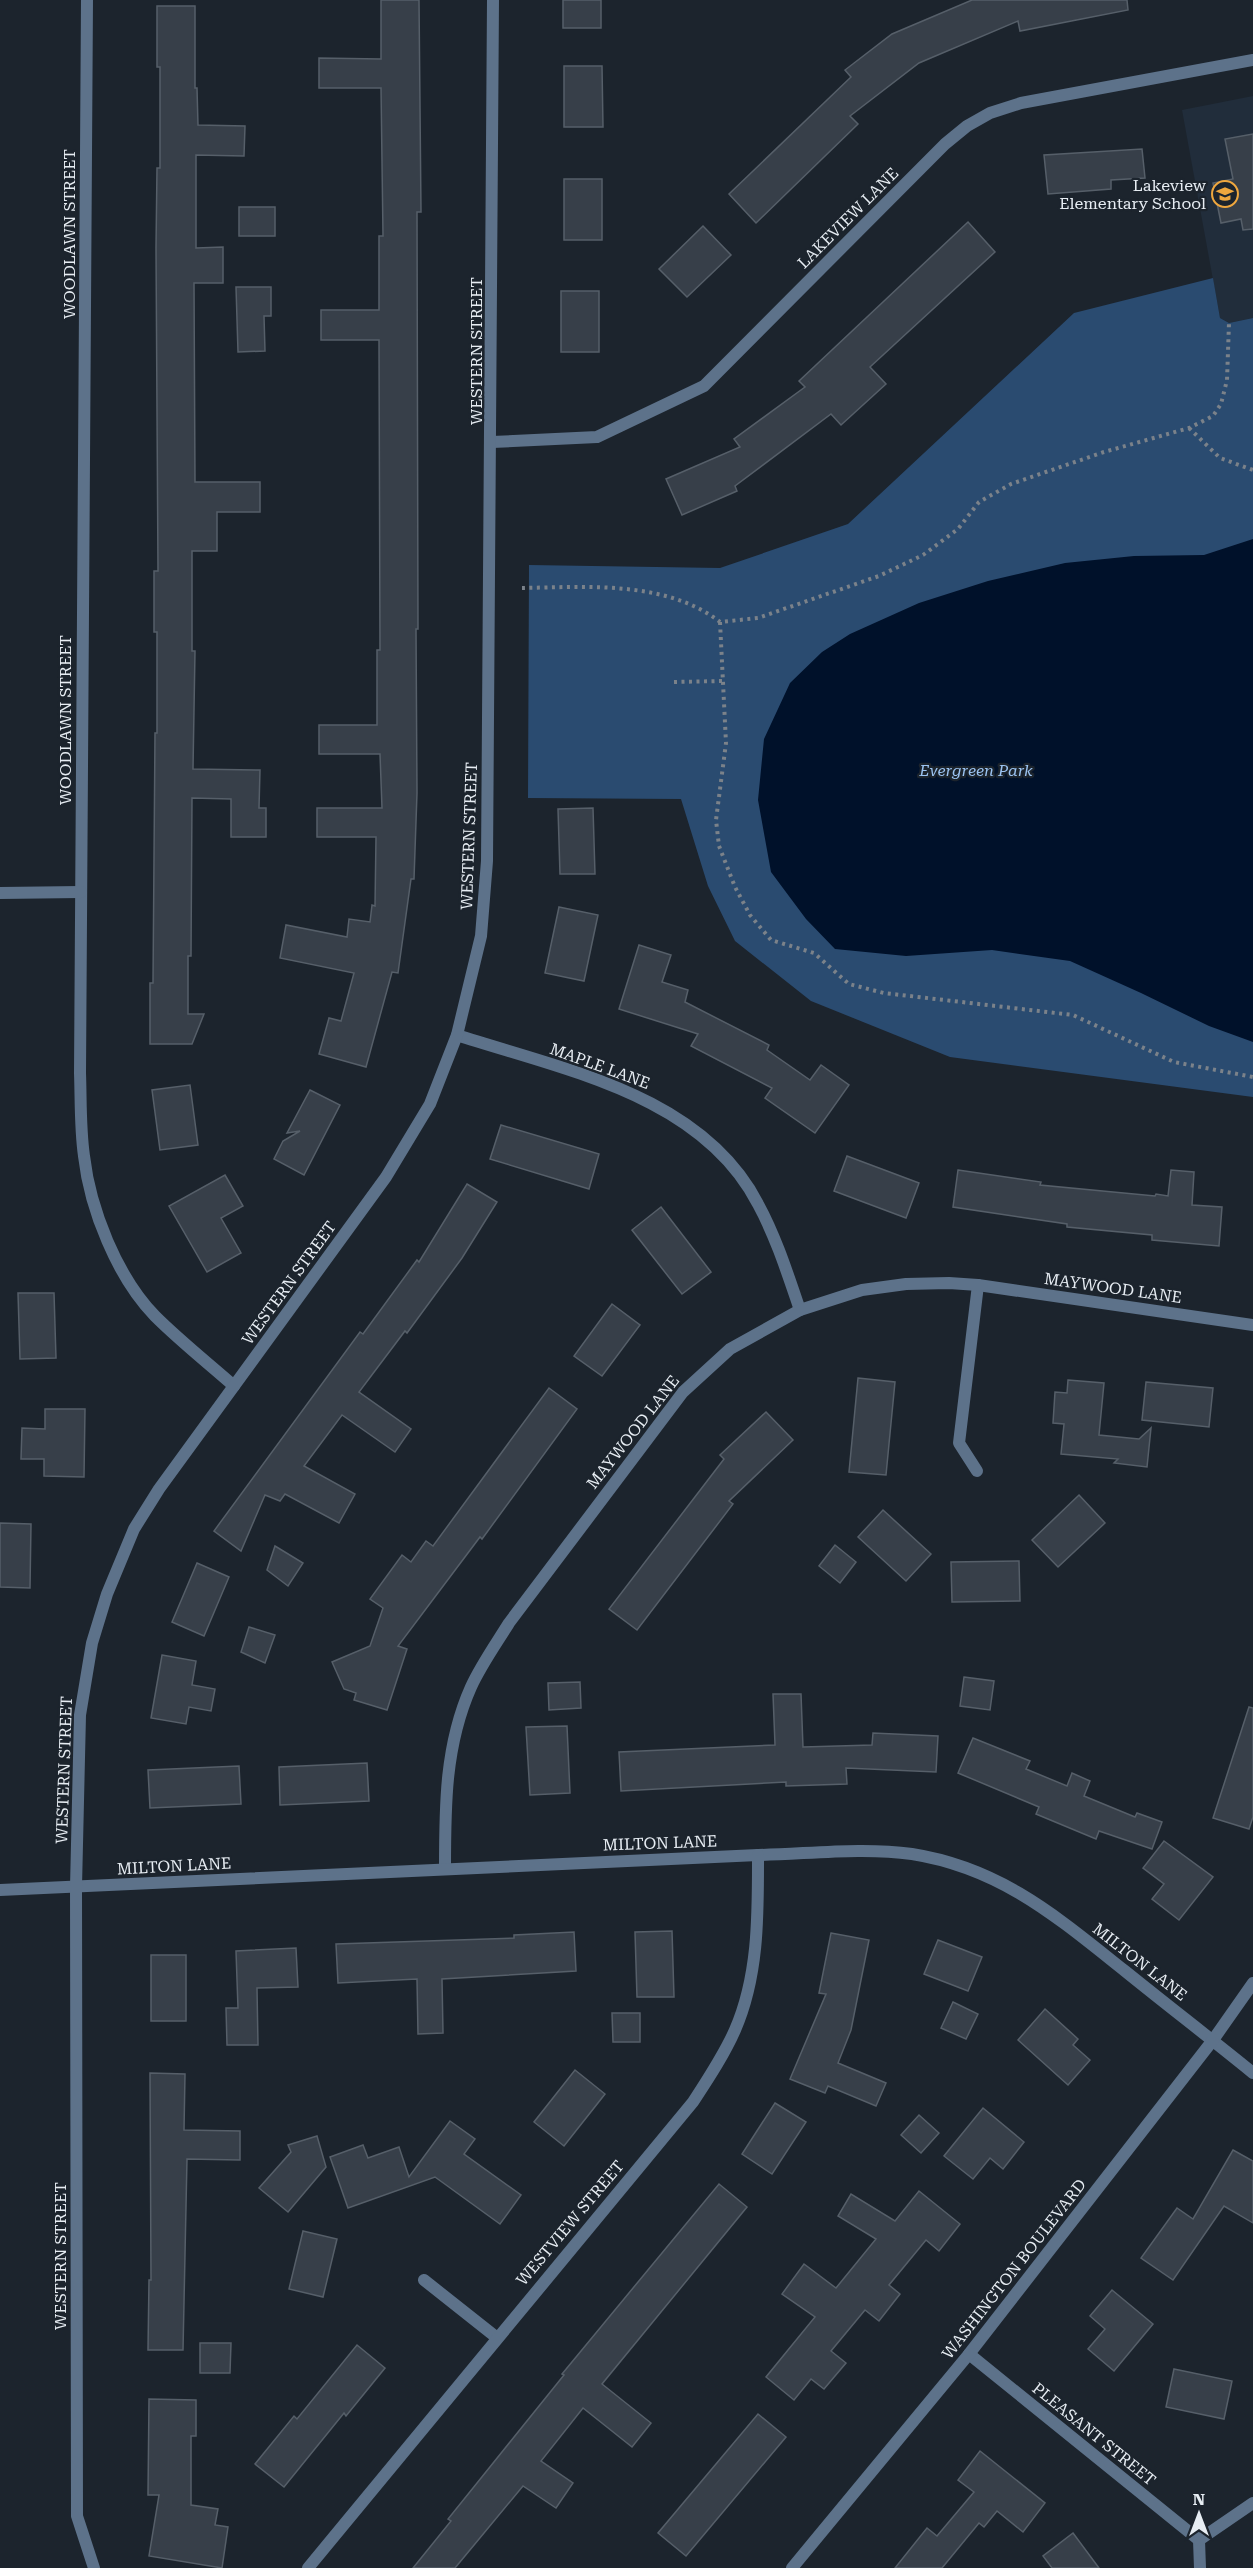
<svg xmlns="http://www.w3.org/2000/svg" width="1253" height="2568" viewBox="0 0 1253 2568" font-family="'Roboto Serif',serif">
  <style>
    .built { fill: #212d3b }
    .green { fill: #2a4b70 }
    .water { fill: #00112a }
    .building { fill: #373f49; stroke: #565f69; stroke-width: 1.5 }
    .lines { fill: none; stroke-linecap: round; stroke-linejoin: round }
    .path { stroke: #7b828a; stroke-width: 4; stroke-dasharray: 3 4.5; stroke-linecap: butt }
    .minor { stroke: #5d728a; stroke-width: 12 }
    .labels { text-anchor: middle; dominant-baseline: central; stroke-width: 4.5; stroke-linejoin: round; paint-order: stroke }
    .poi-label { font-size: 16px; fill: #e7edf3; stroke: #1c242d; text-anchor: end }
    .street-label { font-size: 16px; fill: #e7edf3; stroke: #1c242d }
    .park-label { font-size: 16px; font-style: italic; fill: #9bc3f1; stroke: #1c242d }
  </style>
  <rect width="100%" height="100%" fill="#1c242d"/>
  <path class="built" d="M 1253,96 L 1253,318 L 1229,323 L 1220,318 L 1182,110 Z"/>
  <path class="green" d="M 1213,278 L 1220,318 L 1229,323 L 1253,318 L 1253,1097 L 950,1057 L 811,1001 L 735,941 L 708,886 L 681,799 L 528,798 L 529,565 L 720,568 L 848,524 L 1074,313 Z"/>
  <path class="water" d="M 1253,539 L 1253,1042 L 1209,1026 L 1141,993 L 1070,961 L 992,950 L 906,956 L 835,949 L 806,919 L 771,872 L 758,800 L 764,739 L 790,683 L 822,652 L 850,634 L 919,603 L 988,581 L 1065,563 L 1134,556 L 1204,555 Z"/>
  <g class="building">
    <path d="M 381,0 L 419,0 L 421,212 L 417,212 L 418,629 L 416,629 L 417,793 L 414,879 L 411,879 L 398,973 L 392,972 L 366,1067 L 319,1054 L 329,1018 L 341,1021 L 354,973 L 280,958 L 286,925 L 347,937 L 349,919 L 370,922 L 372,905 L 375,906 L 376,837 L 317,837 L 317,808 L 382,808 L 380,754 L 319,754 L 319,725 L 377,725 L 377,650 L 380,650 L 379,340 L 321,340 L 321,310 L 379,310 L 379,236 L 383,236 L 381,88 L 319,88 L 319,58 L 381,59 Z"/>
    <rect x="563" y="0" width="38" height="28"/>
    <path d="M 972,0 L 1127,0 L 1128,10 L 1020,31 L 1018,21 L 919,63 L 850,116 L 858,124 L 756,223 L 729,194 L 851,77 L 845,70 L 892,34 Z"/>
    <path d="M 157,6 L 195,6 L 195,88 L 197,88 L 198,125 L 245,126 L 244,156 L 196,155 L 196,248 L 223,247 L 223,283 L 194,283 L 195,482 L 260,482 L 260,512 L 217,512 L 217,551 L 192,551 L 192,651 L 195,651 L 193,769 L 260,770 L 259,808 L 266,808 L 266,837 L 231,837 L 231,799 L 192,798 L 191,956 L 188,956 L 188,1014 L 204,1014 L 192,1044 L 150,1044 L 150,983 L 153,983 L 155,733 L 157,733 L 157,632 L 154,632 L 154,571 L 158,571 L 156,248 L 157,168 L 160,168 L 160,67 L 157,67 Z"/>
    <path d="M 564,66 L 602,66 L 603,127 L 564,127 Z"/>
    <path d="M 1253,134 L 1253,229 L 1243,230 L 1241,219 L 1221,223 L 1213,183 L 1233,179 L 1225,139 Z"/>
    <path d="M 1142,149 L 1145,178 L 1111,180 L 1111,189 L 1048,194 L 1044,155 Z"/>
    <rect x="564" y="179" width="38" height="61"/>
    <rect x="239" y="207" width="36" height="29"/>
    <path d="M 968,222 L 995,252 L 870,367 L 886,384 L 841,425 L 831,414 L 735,486 L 737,491 L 682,515 L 666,479 L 740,447 L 734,439 L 805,387 L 799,381 Z"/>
    <path d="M 703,226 L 731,255 L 687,297 L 659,269 Z"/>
    <path d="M 236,287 L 271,287 L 271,316 L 264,316 L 265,351 L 238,352 Z"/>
    <rect x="561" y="291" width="38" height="61"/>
    <path d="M 593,808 L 595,874 L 560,874 L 558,809 Z"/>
    <path d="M 559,907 L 598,915 L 584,981 L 545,973 Z"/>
    <path d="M 639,945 L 671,955 L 662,982 L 688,990 L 685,1002 L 769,1045 L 767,1050 L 810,1080 L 821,1065 L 849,1085 L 815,1133 L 765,1098 L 772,1088 L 691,1046 L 698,1034 L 619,1009 Z"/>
    <path d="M 190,1085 L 198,1145 L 160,1150 L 152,1090 Z"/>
    <path d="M 310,1090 L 340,1105 L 304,1175 L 274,1159 L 283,1141 L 300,1131 L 287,1133 Z"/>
    <path d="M 501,1125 L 599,1154 L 589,1189 L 490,1159 Z"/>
    <path d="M 847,1156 L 919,1183 L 906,1218 L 834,1191 Z"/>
    <path d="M 958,1170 L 1041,1182 L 1040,1185 L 1155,1196 L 1156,1194 L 1168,1196 L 1171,1170 L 1194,1172 L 1192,1205 L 1222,1207 L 1219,1246 L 1152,1240 L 1152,1235 L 1067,1227 L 1067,1224 L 953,1207 Z"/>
    <path d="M 225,1175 L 243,1206 L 221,1218 L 241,1253 L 207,1272 L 169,1206 Z"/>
    <path d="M 467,1184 L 497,1202 L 462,1258 L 407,1333 L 405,1331 L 359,1392 L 411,1429 L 395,1452 L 342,1415 L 304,1466 L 355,1494 L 339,1523 L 285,1494 L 280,1501 L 265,1495 L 241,1551 L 214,1531 L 360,1332 L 363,1334 L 417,1260 L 419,1262 Z"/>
    <path d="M 661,1207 L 711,1272 L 682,1294 L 632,1230 Z"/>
    <path d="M 18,1293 L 54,1293 L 56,1358 L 20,1359 Z"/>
    <path d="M 612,1304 L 640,1325 L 602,1376 L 574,1356 Z"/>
    <path d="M 858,1378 L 895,1382 L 886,1475 L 849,1472 Z"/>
    <path d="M 1068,1380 L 1104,1383 L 1099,1435 L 1139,1439 L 1151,1428 L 1147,1467 L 1114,1463 L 1118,1459 L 1061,1454 L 1064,1424 L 1053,1423 L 1055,1392 L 1067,1393 Z"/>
    <path d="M 1146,1382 L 1213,1388 L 1209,1427 L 1142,1420 Z"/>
    <path d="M 549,1388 L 577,1409 L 482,1539 L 480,1537 L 398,1646 L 407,1649 L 387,1710 L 354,1700 L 356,1693 L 344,1689 L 332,1662 L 370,1646 L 383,1608 L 370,1599 L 402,1555 L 411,1562 L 426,1541 L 433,1546 Z"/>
    <path d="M 45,1409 L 85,1409 L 84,1477 L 44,1476 L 44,1459 L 21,1459 L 22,1428 L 45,1429 Z"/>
    <path d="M 766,1412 L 793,1440 L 729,1501 L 733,1504 L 637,1630 L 609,1609 L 724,1459 L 720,1455 Z"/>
    <path d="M 1079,1495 L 1105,1523 L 1058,1567 L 1032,1540 Z"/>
    <path d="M 883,1510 L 931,1554 L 906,1581 L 858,1537 Z"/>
    <path d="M 0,1523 L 31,1524 L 30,1588 L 0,1587 Z"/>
    <path d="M 835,1545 L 856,1562 L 840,1583 L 819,1566 Z"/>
    <path d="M 275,1546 L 303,1563 L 288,1586 L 267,1570 Z"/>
    <path d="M 1019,1561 L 1020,1601 L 952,1602 L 951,1562 Z"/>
    <path d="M 197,1563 L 229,1577 L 204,1636 L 172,1622 Z"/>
    <path d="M 249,1627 L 275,1635 L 265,1663 L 241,1652 Z"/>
    <path d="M 162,1655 L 196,1661 L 192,1685 L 215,1689 L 211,1711 L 189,1707 L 186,1724 L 151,1718 Z"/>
    <path d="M 964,1677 L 994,1681 L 990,1710 L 960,1706 Z"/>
    <path d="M 580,1682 L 581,1708 L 549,1710 L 548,1683 Z"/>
    <path d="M 773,1694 L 801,1694 L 803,1747 L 872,1745 L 873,1733 L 938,1736 L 936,1772 L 846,1768 L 847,1784 L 786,1786 L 786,1782 L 621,1791 L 619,1752 L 775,1745 Z"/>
    <path d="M 1249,1707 L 1253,1708 L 1253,1817 L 1249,1829 L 1213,1818 Z"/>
    <path d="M 567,1726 L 570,1793 L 530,1795 L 526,1727 Z"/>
    <path d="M 973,1738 L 1030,1761 L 1026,1769 L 1067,1786 L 1072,1773 L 1090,1781 L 1084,1796 L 1135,1817 L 1137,1813 L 1162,1822 L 1152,1849 L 1099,1831 L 1096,1839 L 1036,1814 L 1039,1807 L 958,1773 Z"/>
    <path d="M 367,1763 L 369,1801 L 280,1805 L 279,1767 Z"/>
    <path d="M 239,1766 L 241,1804 L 150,1808 L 148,1770 Z"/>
    <path d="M 1164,1841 L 1213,1877 L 1179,1920 L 1152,1899 L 1164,1884 L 1143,1868 Z"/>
    <path d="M 672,1931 L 674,1997 L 637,1997 L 635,1932 Z"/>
    <path d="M 574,1932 L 576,1971 L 442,1979 L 443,2033 L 418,2034 L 417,1979 L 338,1983 L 336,1944 L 514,1938 L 514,1935 Z"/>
    <path d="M 831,1933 L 869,1940 L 851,2030 L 838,2063 L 886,2083 L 876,2106 L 828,2086 L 825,2093 L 790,2079 L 826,1994 L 819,1993 Z"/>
    <path d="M 938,1940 L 982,1957 L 968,1991 L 924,1974 Z"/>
    <path d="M 296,1948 L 298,1987 L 257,1988 L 258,2045 L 227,2045 L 226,2008 L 238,2008 L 236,1951 Z"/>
    <rect x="151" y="1955" width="35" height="66"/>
    <path d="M 953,2002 L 978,2014 L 966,2039 L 941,2028 Z"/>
    <path d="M 1045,2009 L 1078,2039 L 1073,2045 L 1090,2060 L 1068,2085 L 1018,2040 Z"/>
    <path d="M 612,2013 L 640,2013 L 640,2042 L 613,2042 Z"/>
    <path d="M 575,2070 L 605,2094 L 564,2146 L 534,2122 Z"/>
    <path d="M 150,2073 L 185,2074 L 184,2130 L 240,2131 L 240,2160 L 187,2159 L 183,2350 L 148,2350 L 149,2280 L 151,2280 Z"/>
    <path d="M 775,2103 L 806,2122 L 772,2174 L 742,2154 Z"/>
    <path d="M 983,2108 L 1024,2142 L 1003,2169 L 990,2158 L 973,2179 L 944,2156 Z"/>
    <path d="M 919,2115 L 939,2133 L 921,2153 L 901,2135 Z"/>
    <path d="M 450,2121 L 475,2139 L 464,2154 L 521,2195 L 500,2224 L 435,2177 L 348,2208 L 330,2157 L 363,2145 L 368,2158 L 399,2147 L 409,2177 Z"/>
    <path d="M 317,2136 L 326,2167 L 288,2212 L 259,2188 L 291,2152 L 288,2145 Z"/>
    <path d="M 1233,2150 L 1253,2161 L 1253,2223 L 1224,2206 L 1173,2280 L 1141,2258 L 1177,2208 L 1193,2219 Z"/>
    <path d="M 719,2184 L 747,2207 L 602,2384 L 651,2423 L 632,2447 L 583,2408 L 541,2461 L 573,2483 L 556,2508 L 523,2486 L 455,2568 L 413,2568 L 451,2521 L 448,2519 L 564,2375 L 562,2374 Z"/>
    <path d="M 919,2191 L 960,2224 L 939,2251 L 926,2240 L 889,2285 L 900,2294 L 879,2321 L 865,2310 L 831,2351 L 846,2363 L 824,2389 L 811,2379 L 794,2400 L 766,2377 L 815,2317 L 782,2294 L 804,2264 L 836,2288 L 876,2239 L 838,2216 L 851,2194 L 895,2221 Z"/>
    <path d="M 303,2231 L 337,2239 L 323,2297 L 289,2289 Z"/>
    <path d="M 1112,2290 L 1153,2324 L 1114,2371 L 1088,2349 L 1105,2329 L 1090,2316 Z"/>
    <path d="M 200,2343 L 231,2343 L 230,2373 L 200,2373 Z"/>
    <path d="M 357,2345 L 385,2368 L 346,2416 L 344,2413 L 284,2487 L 255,2464 L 294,2416 L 297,2419 Z"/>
    <path d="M 1174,2369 L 1232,2381 L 1224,2419 L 1166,2407 Z"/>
    <path d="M 149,2399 L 196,2400 L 196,2436 L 191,2436 L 191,2505 L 218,2509 L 215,2525 L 228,2527 L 222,2568 L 149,2556 L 159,2495 L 148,2495 Z"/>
    <path d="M 758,2414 L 786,2437 L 686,2556 L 658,2533 Z"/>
    <path d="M 980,2451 L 1045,2503 L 1023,2532 L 997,2511 L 984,2527 L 979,2523 L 942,2568 L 895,2568 L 927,2528 L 937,2536 L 974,2492 L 958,2480 Z"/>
    <path d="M 1073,2533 L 1099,2568 L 1052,2568 L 1043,2556 Z"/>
  </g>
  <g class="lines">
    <g class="path">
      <path d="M 1189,428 L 1220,458 L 1253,470"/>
      <path d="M 522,588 C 586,587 666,580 720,622 L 758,618 L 879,576 L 923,555 L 958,529 L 979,502 L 1011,484 L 1104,452 L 1189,428 L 1213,416 L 1221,404 L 1227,380 L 1229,323"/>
      <path d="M 720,622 L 726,743 L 716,820 L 719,846 L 735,887 L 750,915 L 771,940 L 814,953 L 849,984 L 884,993 L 1073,1015 L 1174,1062 L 1253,1077"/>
      <path d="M 674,682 L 722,681"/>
    </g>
    <g class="minor">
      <path d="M 87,0 L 80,1073 C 81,1100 80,1128 84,1156 C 90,1209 117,1277 155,1316 C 180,1341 208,1363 234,1386"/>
      <path d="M 492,442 L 597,437 L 704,386 L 945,144 L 967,126 L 990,113 L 1021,103 L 1253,60"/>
      <path d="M 0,893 L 81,892"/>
      <path d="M 457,1035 C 564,1070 702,1095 758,1204 C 776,1237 788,1275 800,1310"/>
      <path d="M 977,1471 L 959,1443 L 978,1285"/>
      <path d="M 445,1868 C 445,1806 445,1745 471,1687 C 481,1665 496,1644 509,1623 L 683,1392 L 730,1349 L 800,1310 L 862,1290 L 906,1284 L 949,1283 L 978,1285 L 1253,1325"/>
      <path d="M 0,1890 L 758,1855 C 808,1854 862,1847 912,1854 C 1001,1868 1057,1917 1125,1971 C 1167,2005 1210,2038 1253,2073"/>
      <path d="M 424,2280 L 496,2337"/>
      <path d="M 969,2354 L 1199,2540 L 1200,2568"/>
      <path d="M 1199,2540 L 1253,2503"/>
      <path d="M 94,2568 L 77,2516 L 76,1887 L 80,1715 L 92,1643 L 107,1594 L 134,1529 L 159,1489 L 386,1177 L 430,1104 L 457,1035 L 481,936 L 487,861 L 493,0"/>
      <path d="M 308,2568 L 693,2102 C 708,2079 724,2055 735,2030 C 759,1975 758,1914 758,1855"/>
      <path d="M 792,2568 L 969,2354 L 1213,2040 L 1253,1983"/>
    </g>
  </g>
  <defs>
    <symbol id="school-ring" viewBox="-11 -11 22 22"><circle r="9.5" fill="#1c242d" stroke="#efa73e" stroke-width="1.5"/><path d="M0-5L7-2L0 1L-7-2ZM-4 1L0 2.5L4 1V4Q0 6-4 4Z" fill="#efa73e"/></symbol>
  </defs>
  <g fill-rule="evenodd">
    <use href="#school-ring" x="1210" y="179" width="30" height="30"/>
  </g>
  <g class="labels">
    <g class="poi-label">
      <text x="1206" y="185">Lakeview<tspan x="1206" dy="18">Elementary School</tspan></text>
    </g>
    <g class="street-label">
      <text transform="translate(848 218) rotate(-45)">LAKEVIEW LANE</text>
      <text transform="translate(69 234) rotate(-90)">WOODLAWN STREET</text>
      <text transform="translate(476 351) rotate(-90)">WESTERN STREET</text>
      <text transform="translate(65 720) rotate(-90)">WOODLAWN STREET</text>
      <text transform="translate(469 836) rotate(-88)">WESTERN STREET</text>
      <text transform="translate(600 1066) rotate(20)">MAPLE LANE</text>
      <text transform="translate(289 1283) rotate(-54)">WESTERN STREET</text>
      <text transform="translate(1113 1288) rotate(8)">MAYWOOD LANE</text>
      <text transform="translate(633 1432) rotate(-52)">MAYWOOD LANE</text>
      <text transform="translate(64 1770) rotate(-88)">WESTERN STREET</text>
      <text transform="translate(660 1843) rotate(-2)">MILTON LANE</text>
      <text transform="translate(174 1866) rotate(-3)">MILTON LANE</text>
      <text transform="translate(1140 1962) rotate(38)">MILTON LANE</text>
      <text transform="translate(570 2223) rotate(-50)">WESTVIEW STREET</text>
      <text transform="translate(60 2256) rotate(-90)">WESTERN STREET</text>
      <text transform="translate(1014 2269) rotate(-52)">WASHINGTON BOULEVARD</text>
      <text transform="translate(1094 2434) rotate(39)">PLEASANT STREET</text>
    </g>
    <g class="park-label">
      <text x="976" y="770">Evergreen Park</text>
    </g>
  </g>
  <g transform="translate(1199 2514)" stroke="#1c242d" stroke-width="4.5" paint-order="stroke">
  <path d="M0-4.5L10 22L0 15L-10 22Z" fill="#e7edf3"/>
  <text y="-9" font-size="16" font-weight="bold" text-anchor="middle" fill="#e7edf3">N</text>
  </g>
</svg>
